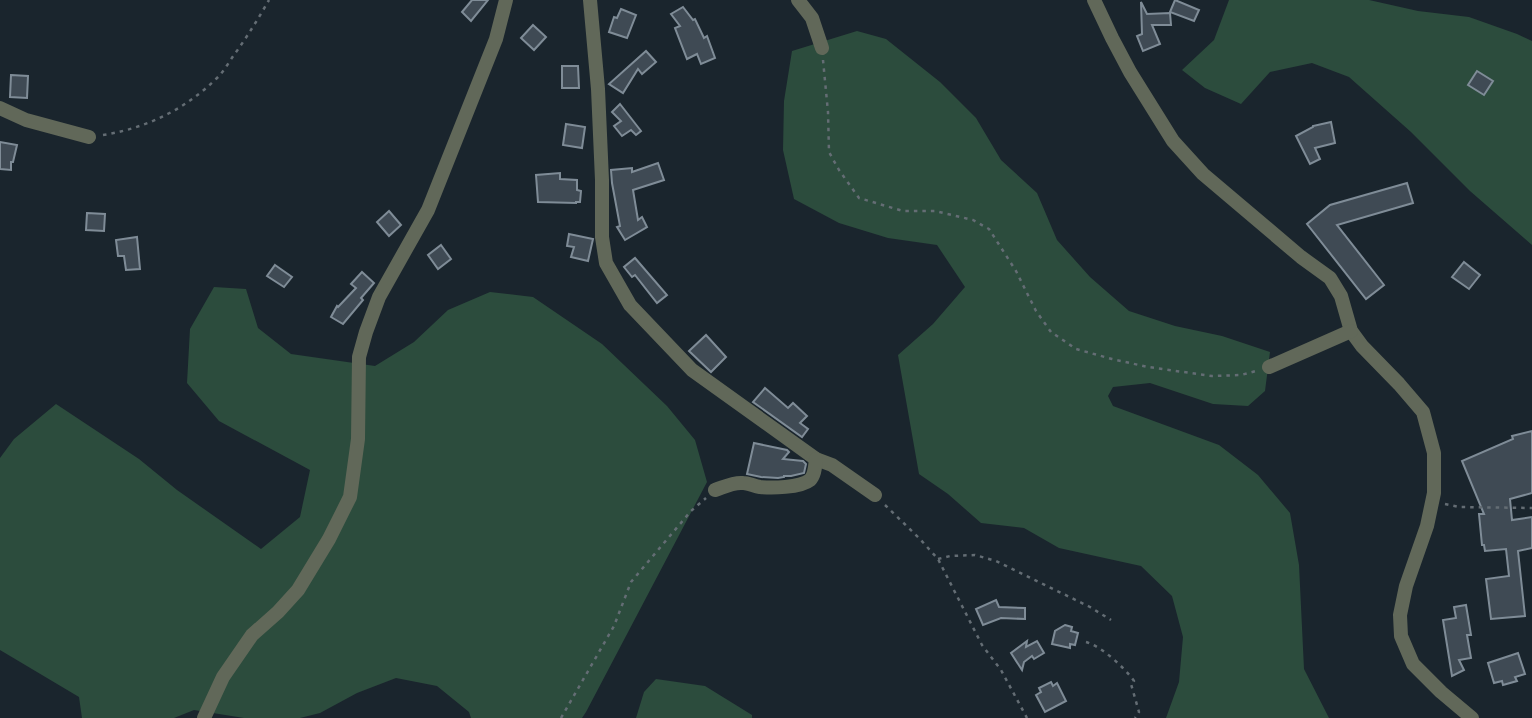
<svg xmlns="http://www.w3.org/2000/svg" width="1532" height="718" viewBox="0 0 1532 718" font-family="Figtree,sans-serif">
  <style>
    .green { fill: #2c4c3d }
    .building { fill: #3f4a54; stroke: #7f8c97; stroke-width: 2 }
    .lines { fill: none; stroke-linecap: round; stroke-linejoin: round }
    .path { stroke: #646d74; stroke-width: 2.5; stroke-dasharray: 3.5 5; stroke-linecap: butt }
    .minor { stroke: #616859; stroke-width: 14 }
  </style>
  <rect width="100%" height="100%" fill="#1a252d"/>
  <g class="green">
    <path d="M 1229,0 L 1369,0 L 1418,11 L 1469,17 L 1517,34 L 1532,41 L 1532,245 L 1470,191 L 1411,132 L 1349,77 L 1312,63 L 1270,72 L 1241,104 L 1205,88 L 1182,70 L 1214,40 Z"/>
    <path d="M 857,31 L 886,39 L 940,82 L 976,118 L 1001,160 L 1037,193 L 1057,240 L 1090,277 L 1129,311 L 1175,326 L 1222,336 L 1270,352 L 1265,391 L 1248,406 L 1213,404 L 1150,383 L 1113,387 L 1108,396 L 1113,406 L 1219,445 L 1258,475 L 1290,513 L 1299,565 L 1304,669 L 1329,718 L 1166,718 L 1179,682 L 1183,637 L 1172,596 L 1141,566 L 1059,548 L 1024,528 L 981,523 L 948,494 L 919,474 L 898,355 L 933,324 L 965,287 L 937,245 L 888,238 L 839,223 L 794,199 L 783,150 L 784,101 L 792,51 Z"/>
    <path d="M 214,287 L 246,289 L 258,328 L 291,354 L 375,366 L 414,342 L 448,310 L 490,292 L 533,297 L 602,344 L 667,406 L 695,440 L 707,482 L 586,712 L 582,718 L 471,718 L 469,712 L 437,686 L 396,678 L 357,693 L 320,713 L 300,718 L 244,718 L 194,710 L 174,718 L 82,718 L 79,697 L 0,650 L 0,458 L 14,439 L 56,404 L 139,459 L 177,490 L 261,549 L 300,517 L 310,470 L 219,421 L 187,383 L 190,329 Z"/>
    <path d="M 656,679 L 705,686 L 752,715 L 752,718 L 636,718 L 644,692 Z"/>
  </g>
  <g class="building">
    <path d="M 472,0 L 488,0 L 471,21 L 462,12 Z"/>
    <path d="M 1175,0 L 1199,10 L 1194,21 L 1170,12 Z"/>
    <path d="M 1141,2 L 1147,14 L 1170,13 L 1171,25 L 1152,25 L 1160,44 L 1143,51 L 1137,36 L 1142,34 Z"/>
    <path d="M 683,7 L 693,20 L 695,19 L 704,38 L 707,36 L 715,58 L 701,64 L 697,54 L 687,59 L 675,28 L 680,26 L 671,14 Z"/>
    <path d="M 621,9 L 636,15 L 627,38 L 609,32 L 614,17 L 617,18 Z"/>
    <path d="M 533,25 L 546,37 L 534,50 L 521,38 Z"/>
    <path d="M 646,51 L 656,62 L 642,74 L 638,69 L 623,93 L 609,84 Z"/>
    <path d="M 562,66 L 578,66 L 579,88 L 562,88 Z"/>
    <path d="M 1477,71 L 1493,81 L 1484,95 L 1468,85 Z"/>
    <path d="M 11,75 L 28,76 L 27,98 L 10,97 Z"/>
    <path d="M 620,104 L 641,131 L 636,135 L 631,130 L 622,136 L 614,126 L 621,121 L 612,112 Z"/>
    <path d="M 1331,122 L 1335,143 L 1315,148 L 1320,159 L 1310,164 L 1296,136 L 1313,127 L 1313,126 Z"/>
    <path d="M 566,124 L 585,127 L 582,148 L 563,145 Z"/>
    <path d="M 0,142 L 17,145 L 13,162 L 11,162 L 11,170 L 0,169 Z"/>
    <path d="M 658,163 L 664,180 L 633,190 L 638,220 L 642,217 L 647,227 L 625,240 L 617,227 L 620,226 L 612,183 L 611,170 L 632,168 L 632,172 Z"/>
    <path d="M 560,173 L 560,179 L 577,180 L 577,190 L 581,191 L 580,202 L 576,202 L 576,203 L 538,202 L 536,175 Z"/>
    <path d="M 1407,183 L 1413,203 L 1337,225 L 1384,285 L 1366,299 L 1307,224 L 1330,205 Z"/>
    <path d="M 389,211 L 401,225 L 389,236 L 377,222 Z"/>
    <path d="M 87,213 L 105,214 L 104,231 L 86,230 Z"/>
    <path d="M 569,234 L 593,239 L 588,261 L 571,257 L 574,247 L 567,246 Z"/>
    <path d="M 137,237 L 140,269 L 126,270 L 124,256 L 118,256 L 116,240 Z"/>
    <path d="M 441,245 L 451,259 L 438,269 L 428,255 Z"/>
    <path d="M 635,258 L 667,295 L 657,303 L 635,275 L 632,277 L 624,267 Z"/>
    <path d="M 1464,262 L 1480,275 L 1469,289 L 1452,277 Z"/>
    <path d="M 275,265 L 292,277 L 284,287 L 267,276 Z"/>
    <path d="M 362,272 L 374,283 L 361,298 L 363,300 L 343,324 L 331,317 L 337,306 L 338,307 L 356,288 L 351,284 Z"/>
    <path d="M 706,335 L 726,357 L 711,372 L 689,351 Z"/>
    <path d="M 765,388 L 788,408 L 793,403 L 807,416 L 800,423 L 808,429 L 802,437 L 753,402 Z"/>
    <path d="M 1532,431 L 1532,493 L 1510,499 L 1512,520 L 1532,517 L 1532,548 L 1518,551 L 1525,616 L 1491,619 L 1486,579 L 1509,576 L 1506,549 L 1485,551 L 1484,545 L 1482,545 L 1479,514 L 1484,514 L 1462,461 L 1513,439 L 1512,436 Z"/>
    <path d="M 754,443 L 787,450 L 789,452 L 783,459 L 803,461 L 806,464 L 804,473 L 791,476 L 784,476 L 784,477 L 778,478 L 761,477 L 747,474 Z"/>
    <path d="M 996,600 L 999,607 L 1025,608 L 1025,619 L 1001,618 L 983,625 L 976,609 Z"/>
    <path d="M 1466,605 L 1471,635 L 1467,635 L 1471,658 L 1459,660 L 1464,670 L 1452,676 L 1443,620 L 1456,618 L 1454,607 Z"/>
    <path d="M 1065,625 L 1072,627 L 1071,631 L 1078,633 L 1075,645 L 1070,644 L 1070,648 L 1052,644 L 1055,631 Z"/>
    <path d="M 1027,641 L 1026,647 L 1037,641 L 1044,653 L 1034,659 L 1032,656 L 1024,662 L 1022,670 L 1011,653 Z"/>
    <path d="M 1518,653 L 1525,674 L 1515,677 L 1517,681 L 1503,685 L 1502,681 L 1494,683 L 1488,663 Z"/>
    <path d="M 1051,682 L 1053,686 L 1057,683 L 1066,701 L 1045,712 L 1036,695 L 1041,692 L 1039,688 Z"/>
  </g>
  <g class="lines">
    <g class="path">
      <path d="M 823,60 L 828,112 L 829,152 L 839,170 L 859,198 L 903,211 L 935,211 L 973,220 L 989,229 L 1016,271 L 1036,311 L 1051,332 L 1076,349 L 1112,359 L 1148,367 L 1212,376 L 1241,375 L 1256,371"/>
      <path d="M 103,135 C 147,128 186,109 218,77 C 224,71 229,62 234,55 C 247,37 258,19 269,0"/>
      <path d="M 1445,504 L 1459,507 L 1532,508"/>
      <path d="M 885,505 L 919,538 L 938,559 L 982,645 L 1001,670 L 1027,718"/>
      <path d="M 938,559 L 950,556 L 975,555 L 996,561 L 1090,607 L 1111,620"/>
      <path d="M 1086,642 C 1101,646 1125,668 1134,681 L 1131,684 L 1139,712 L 1135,718"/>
      <path d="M 561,718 L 614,626 L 631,582 L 691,511 L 706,498"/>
    </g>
    <g class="minor">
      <path d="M 590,0 L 598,89 L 602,180 L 602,237 L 606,263 L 630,305 L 692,370 L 816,459 L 832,465 L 875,495"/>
      <path d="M 798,0 L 812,18 L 822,48"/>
      <path d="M 1094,0 L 1112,38 L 1130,72 L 1173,141 L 1203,174 L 1301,257 L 1330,278 L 1341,296 L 1351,331 L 1362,346 L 1399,384 L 1423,412 L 1434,453 L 1434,493 L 1427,526 L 1406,586 L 1400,615 L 1401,636 L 1413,664 L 1441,692 L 1472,718"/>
      <path d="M 0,108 L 26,120 L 89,137"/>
      <path d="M 1269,367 L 1351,331"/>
      <path d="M 715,490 C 724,487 733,482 743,483 C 748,483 754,486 760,487 C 771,488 800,488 810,480 C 815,475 815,466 816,459"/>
      <path d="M 204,718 L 223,677 L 252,635 L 278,612 L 298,590 L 329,539 L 350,497 L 358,439 L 359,357 L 366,332 L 379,297 L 428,210 L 496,39 L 506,0"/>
    </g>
  </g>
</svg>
